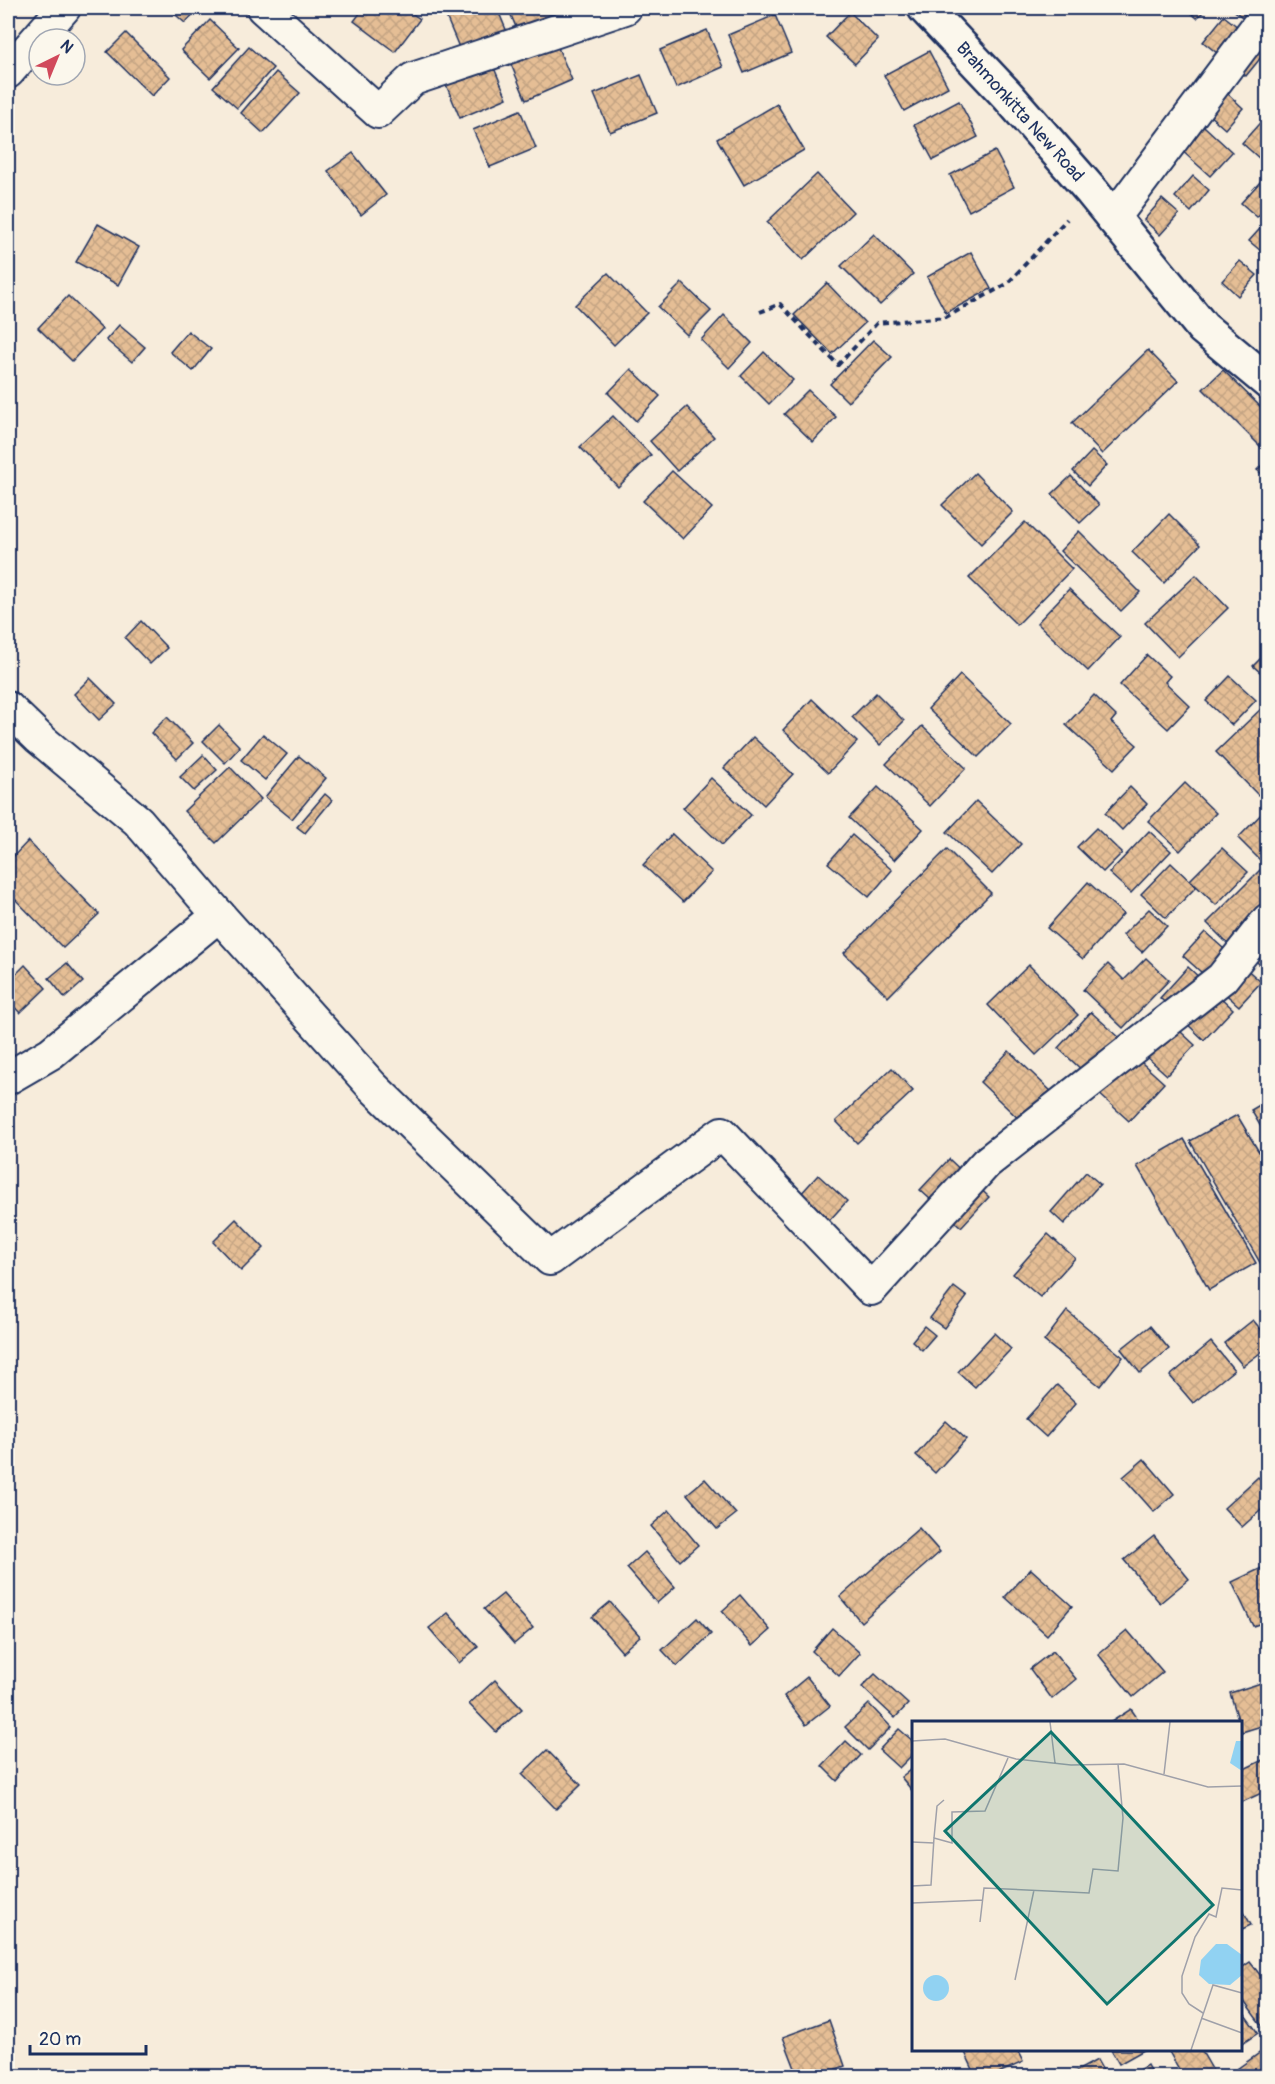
<svg xmlns="http://www.w3.org/2000/svg" width="1275" height="2084" viewBox="0 0 1275 2084" font-family="Pangolin,sans-serif">
  <style>
    .building { fill: url(#building-cross-hatch); stroke: #1b2f5e; stroke-width: 1.5 }
    .lines { fill: none; stroke-linecap: round; stroke-linejoin: round }
    .minor-casing { stroke: #1b2f5e; stroke-width: 36 }
    .tertiary-casing { stroke: #1b2f5e; stroke-width: 38 }
    .path { stroke: #1b2f5e; stroke-width: 4; stroke-dasharray: 6 4.5; stroke-linecap: butt }
    .minor { stroke: #fbf7ec; stroke-width: 32 }
    .tertiary { stroke: #fbf7ec; stroke-width: 33 }
    .labels { text-anchor: middle; dominant-baseline: central; stroke-width: 5; stroke-linejoin: round; paint-order: stroke }
    .street-label { font-size: 18px; fill: #1b2f5e; stroke: #fbf7ec }
    .inset-road { fill: none; stroke: #9fa0a9; stroke-width: 1.5 }
    .view { fill: #0f766e; fill-opacity: 0.15; stroke: #0f766e; stroke-width: 3 }
    .inset-edge { fill: none; stroke: #1b2f5e; stroke-width: 3 }
  </style>
  <defs>
    <pattern id="building-cross-hatch" width="8" height="8" patternUnits="userSpaceOnUse" patternTransform="scale(1.5)"><rect width="8" height="8" fill="#e5be95"/><path d="M0 0l8 8M0 8l8-8" fill="none" stroke="#c4a483"/></pattern>
  </defs>
  <rect width="100%" height="100%" fill="#f7ecdb"/>
  <filter id="ink" filterUnits="userSpaceOnUse"><feTurbulence type="fractalNoise" baseFrequency=".0167" numOctaves="2"/><feDisplacementMap in="SourceGraphic" scale="12" xChannelSelector="R" yChannelSelector="G"/><feConvolveMatrix kernelMatrix="1 2 1 2 8 2 1 2 1" color-interpolation-filters="sRGB"/></filter>
  <g filter="url(#ink)">
    <g class="building">
      <path d="M 168,8 L 199,8 L 185,23 Z"/>
      <path d="M 364,8 L 404,8 L 420,19 L 395,52 L 354,21 Z"/>
      <path d="M 460,8 L 497,8 L 507,32 L 461,52 L 445,14 Z"/>
      <path d="M 508,8 L 583,8 L 521,39 Z"/>
      <path d="M 1185,8 L 1207,8 L 1197,18 Z"/>
      <path d="M 1231,8 L 1259,8 L 1247,21 Z"/>
      <path d="M 850,12 L 878,40 L 855,64 L 826,37 Z"/>
      <path d="M 775,15 L 791,53 L 744,73 L 728,35 Z"/>
      <path d="M 1224,16 L 1267,50 L 1246,76 L 1203,42 Z"/>
      <path d="M 210,20 L 239,48 L 210,78 L 181,50 Z"/>
      <path d="M 707,30 L 723,67 L 676,88 L 660,50 Z"/>
      <path d="M 126,33 L 170,77 L 152,96 L 107,52 Z"/>
      <path d="M 556,43 L 572,80 L 526,100 L 510,62 Z"/>
      <path d="M 249,47 L 273,68 L 237,108 L 213,87 Z"/>
      <path d="M 929,51 L 948,87 L 904,111 L 884,75 Z"/>
      <path d="M 491,61 L 507,98 L 460,118 L 444,80 Z"/>
      <path d="M 276,72 L 300,93 L 263,133 L 241,113 Z"/>
      <path d="M 641,75 L 657,113 L 610,132 L 594,94 Z"/>
      <path d="M 1227,93 L 1243,108 L 1225,129 L 1208,114 Z"/>
      <path d="M 959,101 L 978,137 L 933,160 L 914,125 Z"/>
      <path d="M 777,104 L 804,150 L 744,185 L 717,139 Z"/>
      <path d="M 520,110 L 536,148 L 490,167 L 473,130 Z"/>
      <path d="M 1192,115 L 1232,152 L 1210,176 L 1169,139 Z"/>
      <path d="M 1265,117 L 1268,120 L 1268,166 L 1242,143 Z"/>
      <path d="M 995,151 L 1014,187 L 969,211 L 950,175 Z"/>
      <path d="M 353,153 L 386,195 L 361,215 L 328,171 Z"/>
      <path d="M 817,174 L 853,212 L 803,260 L 767,222 Z"/>
      <path d="M 1193,176 L 1209,190 L 1191,212 L 1175,197 Z"/>
      <path d="M 1260,182 L 1268,189 L 1268,206 L 1257,217 L 1241,203 Z"/>
      <path d="M 1162,199 L 1179,214 L 1160,235 L 1144,220 Z"/>
      <path d="M 1268,220 L 1268,257 L 1249,241 Z"/>
      <path d="M 98,224 L 139,247 L 118,285 L 76,262 Z"/>
      <path d="M 874,234 L 913,274 L 880,305 L 841,266 Z"/>
      <path d="M 971,252 L 991,289 L 946,313 L 927,277 Z"/>
      <path d="M 1240,261 L 1257,275 L 1238,296 L 1222,281 Z"/>
      <path d="M 608,273 L 647,313 L 614,345 L 575,305 Z"/>
      <path d="M 682,283 L 711,311 L 687,335 L 658,307 Z"/>
      <path d="M 827,283 L 865,323 L 832,354 L 794,315 Z"/>
      <path d="M 68,296 L 102,329 L 72,361 L 38,328 Z"/>
      <path d="M 724,315 L 752,343 L 729,368 L 701,340 Z"/>
      <path d="M 119,325 L 145,347 L 132,362 L 106,340 Z"/>
      <path d="M 188,331 L 211,349 L 193,371 L 170,352 Z"/>
      <path d="M 873,340 L 892,357 L 848,402 L 830,384 Z"/>
      <path d="M 1148,350 L 1178,381 L 1102,454 L 1072,423 Z"/>
      <path d="M 764,352 L 793,380 L 769,404 L 741,376 Z"/>
      <path d="M 631,369 L 660,396 L 636,421 L 608,393 Z"/>
      <path d="M 1223,370 L 1268,414 L 1268,447 L 1264,450 L 1203,389 Z"/>
      <path d="M 808,390 L 836,417 L 813,442 L 784,414 Z"/>
      <path d="M 687,407 L 714,437 L 677,471 L 650,441 Z"/>
      <path d="M 613,416 L 651,455 L 618,487 L 580,447 Z"/>
      <path d="M 1092,451 L 1107,465 L 1088,486 L 1073,471 Z"/>
      <path d="M 1268,459 L 1268,479 L 1257,470 Z"/>
      <path d="M 672,471 L 712,508 L 683,539 L 643,501 Z"/>
      <path d="M 975,473 L 1013,512 L 981,544 L 942,505 Z"/>
      <path d="M 1071,476 L 1099,505 L 1080,523 L 1052,494 Z"/>
      <path d="M 1169,514 L 1200,545 L 1164,583 L 1132,552 Z"/>
      <path d="M 1025,522 L 1072,569 L 1017,625 L 969,578 Z"/>
      <path d="M 1079,531 L 1140,592 L 1121,611 L 1060,551 Z"/>
      <path d="M 1196,575 L 1228,608 L 1178,657 L 1145,623 Z"/>
      <path d="M 1069,589 L 1120,637 L 1088,671 L 1037,623 Z"/>
      <path d="M 141,621 L 167,648 L 150,664 L 125,638 Z"/>
      <path d="M 1268,651 L 1268,679 L 1253,666 Z"/>
      <path d="M 1147,655 L 1170,676 L 1165,682 L 1190,706 L 1168,729 L 1120,685 Z"/>
      <path d="M 960,675 L 1011,724 L 978,757 L 928,709 Z"/>
      <path d="M 1230,676 L 1256,700 L 1232,725 L 1206,701 Z"/>
      <path d="M 90,678 L 116,704 L 99,720 L 74,694 Z"/>
      <path d="M 876,693 L 904,721 L 880,745 L 852,717 Z"/>
      <path d="M 1094,695 L 1116,716 L 1111,722 L 1137,745 L 1114,769 L 1066,725 Z"/>
      <path d="M 812,699 L 857,742 L 828,773 L 783,730 Z"/>
      <path d="M 1264,706 L 1268,710 L 1268,786 L 1258,795 L 1216,752 Z"/>
      <path d="M 167,717 L 193,743 L 177,759 L 151,733 Z"/>
      <path d="M 219,725 L 240,747 L 225,763 L 203,741 Z"/>
      <path d="M 922,726 L 966,768 L 930,806 L 886,764 Z"/>
      <path d="M 263,734 L 287,754 L 265,780 L 241,760 Z"/>
      <path d="M 753,737 L 793,774 L 764,805 L 724,768 Z"/>
      <path d="M 203,755 L 217,770 L 194,791 L 180,777 Z"/>
      <path d="M 299,756 L 326,778 L 292,819 L 265,797 Z"/>
      <path d="M 230,767 L 261,799 L 216,843 L 184,811 Z"/>
      <path d="M 711,778 L 751,815 L 722,845 L 683,808 Z"/>
      <path d="M 1185,783 L 1216,813 L 1180,851 L 1148,821 Z"/>
      <path d="M 878,787 L 923,829 L 894,860 L 849,818 Z"/>
      <path d="M 1130,787 L 1147,804 L 1122,830 L 1105,813 Z"/>
      <path d="M 325,794 L 332,800 L 305,833 L 297,827 Z"/>
      <path d="M 976,801 L 1021,844 L 992,874 L 947,832 Z"/>
      <path d="M 1268,807 L 1268,854 L 1261,861 L 1238,838 Z"/>
      <path d="M 1096,828 L 1122,853 L 1103,872 L 1077,847 Z"/>
      <path d="M 1149,831 L 1171,851 L 1131,893 L 1109,873 Z"/>
      <path d="M 672,834 L 712,872 L 683,902 L 643,865 Z"/>
      <path d="M 852,835 L 892,870 L 869,897 L 828,863 Z"/>
      <path d="M 28,841 L 99,914 L 63,948 L 8,892 L 8,862 Z"/>
      <path d="M 1222,848 L 1248,872 L 1216,905 L 1190,880 Z"/>
      <path d="M 947,849 L 991,893 L 888,997 L 844,953 Z"/>
      <path d="M 1171,863 L 1196,887 L 1166,918 L 1141,894 Z"/>
      <path d="M 1260,870 L 1268,877 L 1268,907 L 1230,946 L 1207,923 Z"/>
      <path d="M 1088,882 L 1123,914 L 1083,959 L 1047,928 Z"/>
      <path d="M 1149,909 L 1167,926 L 1142,952 L 1123,935 Z"/>
      <path d="M 1268,930 L 1268,973 L 1246,951 Z"/>
      <path d="M 1205,932 L 1261,982 L 1239,1006 L 1183,956 Z"/>
      <path d="M 1146,958 L 1169,980 L 1123,1028 L 1083,990 L 1108,964 L 1124,980 Z"/>
      <path d="M 67,963 L 83,982 L 65,998 L 49,978 Z"/>
      <path d="M 25,965 L 46,988 L 20,1013 L 8,1000 L 8,982 Z"/>
      <path d="M 1029,965 L 1078,1015 L 1036,1055 L 988,1005 Z"/>
      <path d="M 1188,967 L 1233,1009 L 1204,1040 L 1160,998 Z"/>
      <path d="M 1091,1012 L 1130,1047 L 1097,1084 L 1058,1048 Z"/>
      <path d="M 1168,1020 L 1195,1045 L 1167,1075 L 1140,1051 Z"/>
      <path d="M 1009,1051 L 1054,1094 L 1025,1125 L 980,1082 Z"/>
      <path d="M 1131,1053 L 1164,1083 L 1129,1121 L 1096,1091 Z"/>
      <path d="M 892,1068 L 913,1091 L 857,1143 L 836,1121 Z"/>
      <path d="M 1268,1100 L 1268,1139 L 1251,1110 Z"/>
      <path d="M 1237,1115 L 1268,1167 L 1268,1263 L 1262,1266 L 1190,1141 Z"/>
      <path d="M 1184,1139 L 1256,1263 L 1209,1290 L 1137,1166 Z"/>
      <path d="M 949,1159 L 989,1197 L 961,1227 L 920,1190 Z"/>
      <path d="M 1086,1172 L 1100,1184 L 1064,1224 L 1051,1212 Z"/>
      <path d="M 818,1175 L 847,1201 L 818,1233 L 789,1207 Z"/>
      <path d="M 236,1219 L 264,1248 L 241,1271 L 213,1242 Z"/>
      <path d="M 1048,1234 L 1075,1258 L 1040,1297 L 1013,1274 Z"/>
      <path d="M 954,1287 L 967,1297 L 944,1328 L 930,1318 Z"/>
      <path d="M 1067,1311 L 1123,1357 L 1100,1386 L 1044,1341 Z"/>
      <path d="M 1253,1320 L 1268,1338 L 1268,1347 L 1243,1366 L 1224,1343 Z"/>
      <path d="M 924,1326 L 935,1335 L 922,1350 L 912,1341 Z"/>
      <path d="M 1150,1326 L 1169,1349 L 1140,1373 L 1121,1349 Z"/>
      <path d="M 994,1333 L 1011,1349 L 975,1387 L 958,1372 Z"/>
      <path d="M 1211,1342 L 1234,1370 L 1193,1403 L 1170,1376 Z"/>
      <path d="M 1057,1385 L 1076,1403 L 1046,1437 L 1026,1419 Z"/>
      <path d="M 946,1421 L 966,1439 L 935,1473 L 916,1455 Z"/>
      <path d="M 1144,1459 L 1174,1494 L 1154,1512 L 1123,1477 Z"/>
      <path d="M 1258,1477 L 1268,1487 L 1268,1504 L 1242,1527 L 1224,1508 Z"/>
      <path d="M 705,1479 L 736,1514 L 717,1529 L 687,1494 Z"/>
      <path d="M 669,1510 L 698,1545 L 680,1561 L 651,1526 Z"/>
      <path d="M 919,1528 L 940,1552 L 861,1622 L 840,1597 Z"/>
      <path d="M 1154,1536 L 1189,1579 L 1160,1603 L 1124,1560 Z"/>
      <path d="M 645,1552 L 675,1587 L 657,1603 L 627,1568 Z"/>
      <path d="M 1268,1565 L 1268,1621 L 1253,1626 L 1232,1582 Z"/>
      <path d="M 1031,1569 L 1072,1606 L 1047,1635 L 1005,1597 Z"/>
      <path d="M 503,1594 L 533,1628 L 514,1644 L 484,1609 Z"/>
      <path d="M 740,1595 L 770,1630 L 752,1646 L 722,1611 Z"/>
      <path d="M 610,1602 L 640,1636 L 622,1652 L 592,1617 Z"/>
      <path d="M 448,1613 L 478,1647 L 459,1663 L 429,1628 Z"/>
      <path d="M 697,1618 L 711,1634 L 677,1666 L 662,1650 Z"/>
      <path d="M 832,1628 L 860,1653 L 839,1676 L 812,1651 Z"/>
      <path d="M 1127,1630 L 1163,1672 L 1133,1697 L 1098,1654 Z"/>
      <path d="M 1053,1651 L 1076,1679 L 1052,1699 L 1030,1669 Z"/>
      <path d="M 875,1674 L 908,1704 L 895,1718 L 862,1687 Z"/>
      <path d="M 807,1677 L 830,1706 L 806,1725 L 784,1696 Z"/>
      <path d="M 495,1680 L 522,1709 L 496,1732 L 469,1704 Z"/>
      <path d="M 1261,1683 L 1268,1706 L 1268,1724 L 1242,1732 L 1230,1693 Z"/>
      <path d="M 869,1704 L 891,1727 L 868,1750 L 845,1727 Z"/>
      <path d="M 1131,1709 L 1140,1722 L 1111,1722 Z"/>
      <path d="M 899,1729 L 914,1742 L 914,1753 L 899,1768 L 879,1750 Z"/>
      <path d="M 846,1741 L 861,1755 L 837,1781 L 822,1766 Z"/>
      <path d="M 547,1750 L 581,1785 L 556,1809 L 522,1774 Z"/>
      <path d="M 1267,1758 L 1268,1790 L 1240,1803 L 1240,1771 Z"/>
      <path d="M 914,1767 L 914,1793 L 901,1777 Z"/>
      <path d="M 1240,1905 L 1251,1925 L 1240,1930 Z"/>
      <path d="M 1250,1962 L 1268,1985 L 1268,2022 L 1262,2026 L 1240,1996 L 1240,1969 Z"/>
      <path d="M 1240,2008 L 1258,2033 L 1240,2045 Z"/>
      <path d="M 829,2020 L 845,2066 L 816,2076 L 798,2076 L 783,2037 Z"/>
      <path d="M 1268,2047 L 1268,2076 L 1242,2076 L 1237,2069 Z"/>
      <path d="M 964,2050 L 1017,2050 L 1023,2062 L 992,2076 L 976,2076 Z"/>
      <path d="M 1111,2050 L 1144,2050 L 1119,2064 Z"/>
      <path d="M 1168,2050 L 1201,2050 L 1216,2076 L 1183,2076 Z"/>
      <path d="M 1097,2060 L 1106,2076 L 1072,2076 L 1071,2074 Z"/>
      <path d="M 1147,2065 L 1153,2076 L 1128,2076 Z"/>
    </g>
    <g class="lines">
      <defs>
        <g id="minor">
          <path d="M 263,8 L 378,112 L 413,79 L 625,8"/>
          <path d="M 8,72 L 64,8"/>
          <path d="M 1113,219 L 1268,12"/>
          <path d="M 8,708 L 39,738 L 138,821 L 209,904 L 372,1086 L 550,1259 L 722,1133 L 871,1289 L 986,1163 L 1222,978 L 1268,920"/>
          <path d="M 8,1078 L 51,1053 L 219,915"/>
        </g>
        <path id="tertiary" d="M 925,8 L 1008,96 L 1092,192 L 1203,328 L 1268,382"/>
      </defs>
      <use href="#minor" class="minor-casing"/>
      <use href="#tertiary" class="tertiary-casing"/>
      <path class="path" d="M 760,312 L 780,304 L 838,365 L 877,323 L 946,317 L 1007,284 L 1067,219"/>
      <use href="#minor" class="minor"/>
      <use href="#tertiary" class="tertiary"/>
    </g>
  </g>
  <g class="labels">
    <g class="street-label">
      <text transform="translate(1020 112) rotate(48)">Brahmonkitta New Road</text>
    </g>
  </g>
  <g transform="translate(912 1721)">
    <rect width="330" height="330" fill="#f7ecdb"/>
    <path d="M 324,20 L 330,20 L 330,50 L 318,42 ZM 304,223 L 315,223 L 330,234 L 330,254 L 318,264 L 297,263 L 287,254 L 289,239 ZM11 267a13 13 0 1 1 26 0a13 13 0 1 1-26 0Z" fill="#91d2f2"/>
    <path class="inset-road" d="M 138,1 L 143,42M 0,20 L 33,18 L 104,38 L 159,44 L 212,43 L 296,66 L 330,65M 252,53 L 258,1M 22,117 L 25,85 L 32,79M 0,121 L 22,122M 0,165 L 19,164 L 22,117 L 40,122 L 40,91 L 73,90 L 96,37M 0,182 L 71,179M 68,201 L 72,167 L 177,172 L 181,148 L 206,150 L 211,97 L 206,43M 103,259 L 122,169M 291,292 L 277,283 L 270,272 L 270,255 L 283,216 L 297,193 L 304,196 L 310,167 L 330,169M 289,297 L 330,312M 279,329 L 301,264 L 330,272"/>
    <path class="view" d="M 139,11 L 301,184 L 195,283 L 33,110 Z"/>
    <rect width="330" height="330" class="inset-edge"/>
  </g>
  <rect width="1275" height="2084" fill="none" stroke="#fbf7ec" stroke-width="30"/>
  <rect x="15" y="15" width="1245" height="2054" fill="none" stroke="#1b2f5e" stroke-width="2" filter="url(#ink)"/>
  <g transform="translate(57 57) rotate(43)"><circle r="28" fill="#fbf7ec" stroke="#a1a7b3" stroke-width="1.5"/>
  <path d="M0-4.5L10 22L0 15L-10 22Z" fill="#d1495b"/>
  <text y="-9" font-size="16" font-weight="bold" text-anchor="middle" fill="#1b2f5e">N</text>
  </g>
  <path d="M30 2045v9h116v-9" fill="none" stroke="#1b2f5e" stroke-width="3"/>
  <text x="39" y="2045" font-size="18" fill="#1b2f5e" stroke="#fbf7ec" stroke-width="4.5" paint-order="stroke">20 m</text>
</svg>
